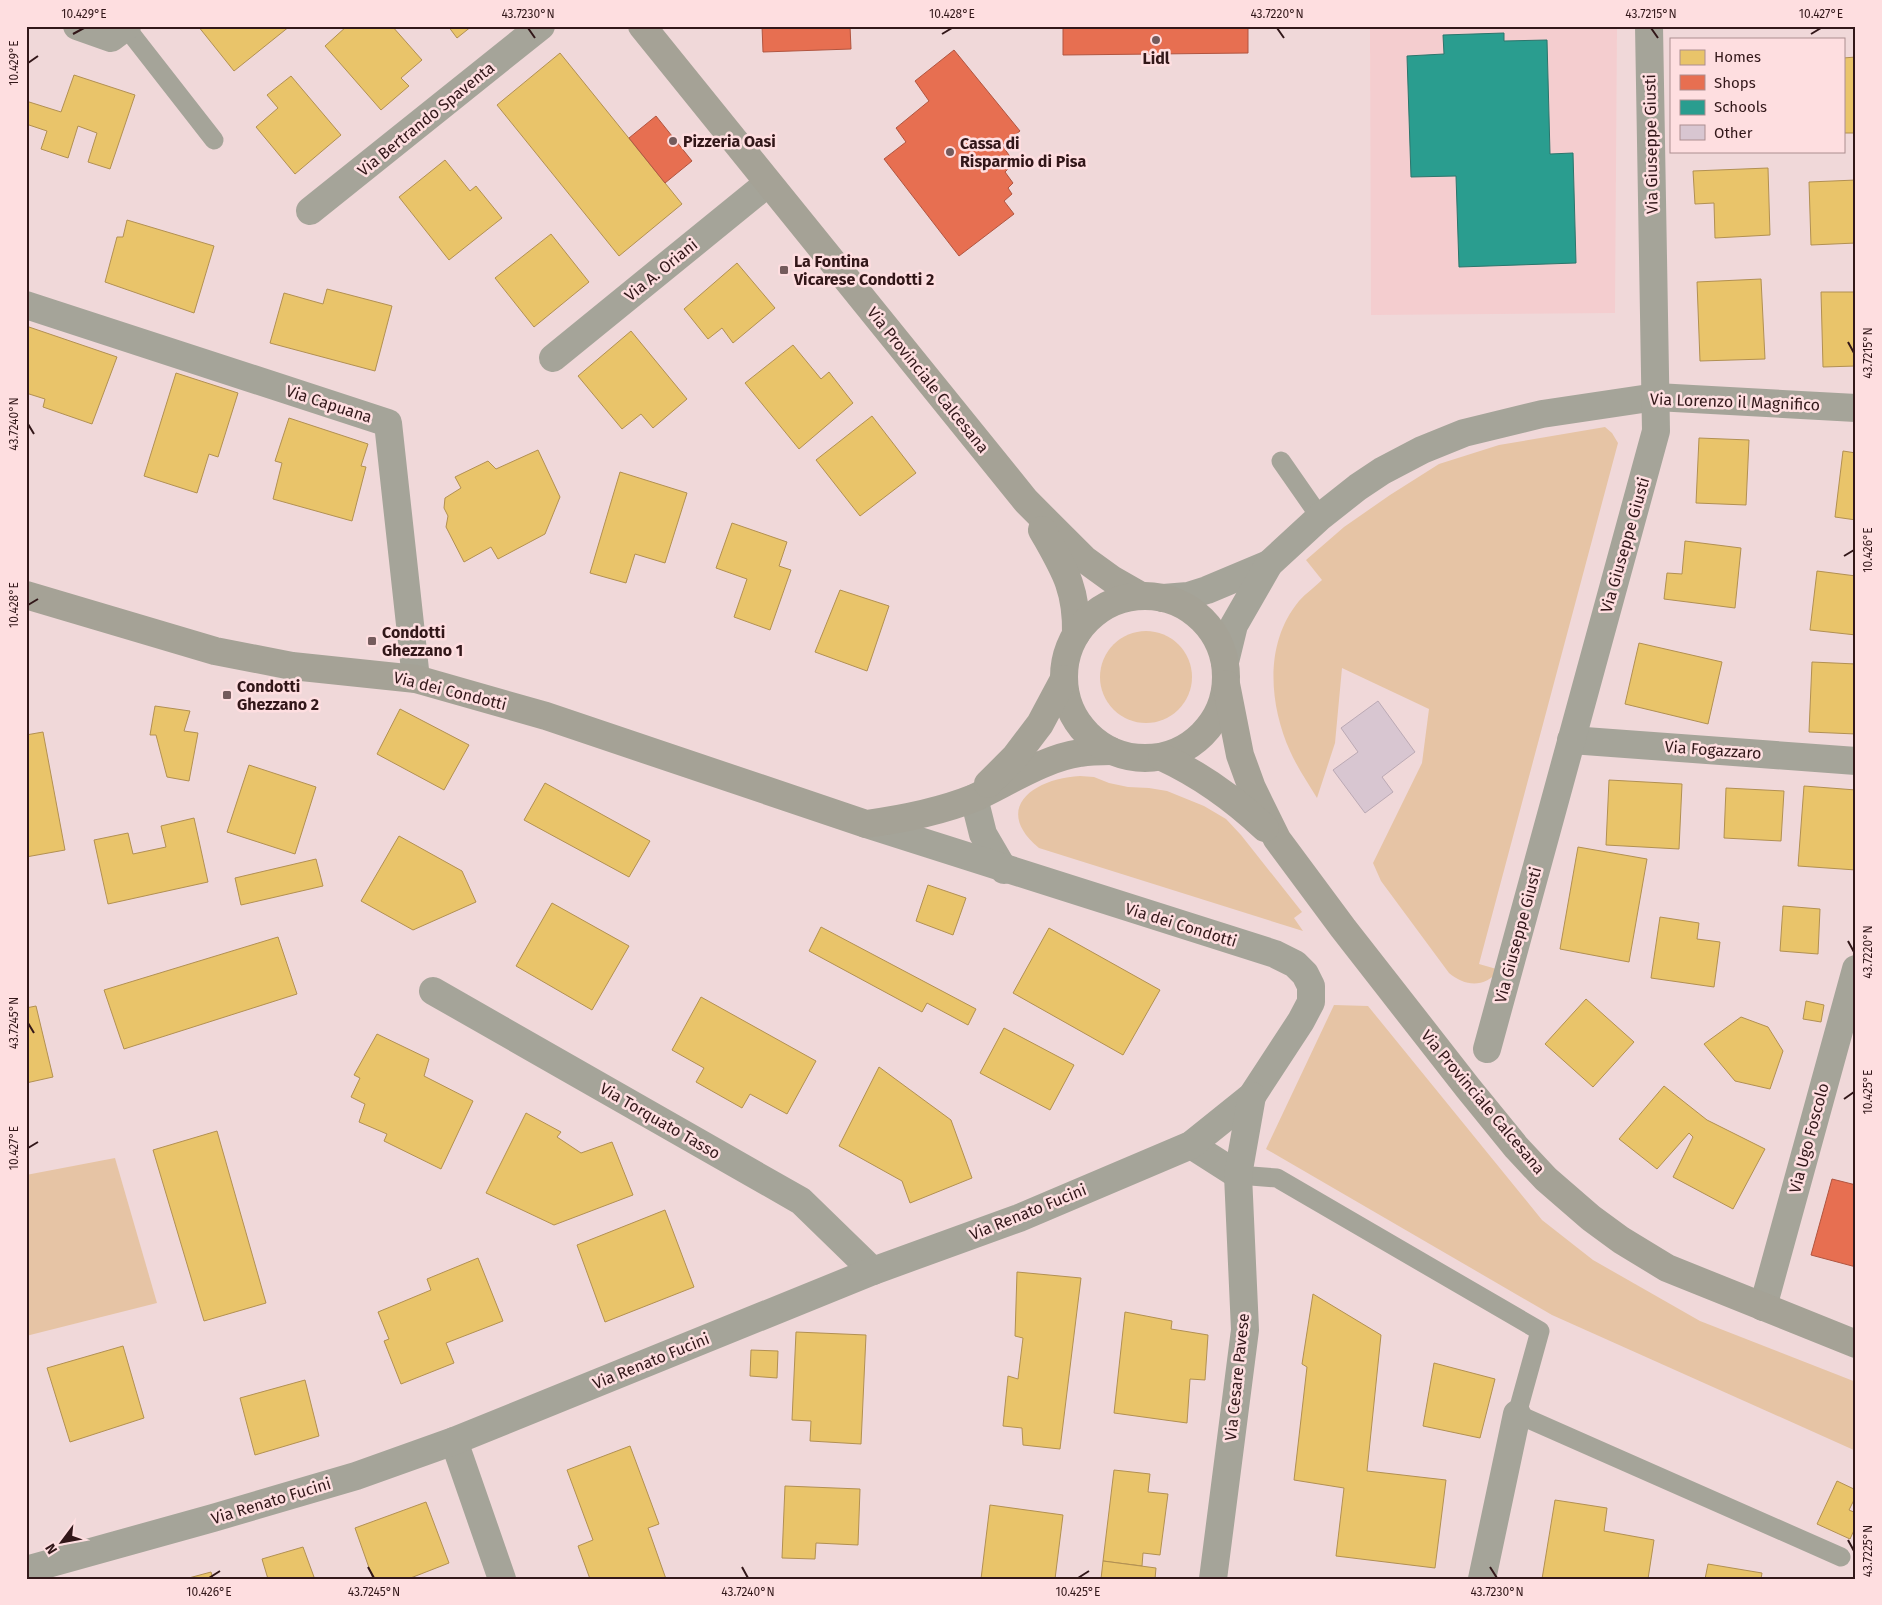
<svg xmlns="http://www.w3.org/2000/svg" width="1882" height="1605" viewBox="0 0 1882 1605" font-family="'Fira Sans',sans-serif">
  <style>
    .built { fill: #f4cdcf }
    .green { fill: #e6c4a5 }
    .homes { fill: #e9c46a; stroke: #b29052 }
    .shops { fill: #e76f51; stroke: #b15540 }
    .schools { fill: #2a9d8f; stroke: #2c756c }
    .building { fill: #d8c6d1; stroke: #bba9b4 }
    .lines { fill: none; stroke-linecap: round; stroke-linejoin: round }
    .lane { stroke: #a5a499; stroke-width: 19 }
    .street { stroke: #a5a499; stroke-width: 28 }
    .secondary { stroke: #a5a296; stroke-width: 28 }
    .ticks { fill: none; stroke: #321719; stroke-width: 2 }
    .poi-dot { fill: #745b5c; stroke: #fedee0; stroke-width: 2 }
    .labels { text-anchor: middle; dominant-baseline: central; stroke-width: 5; stroke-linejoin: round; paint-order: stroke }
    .poi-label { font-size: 16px; font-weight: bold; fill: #321719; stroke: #fedee0; text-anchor: start }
    .street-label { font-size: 16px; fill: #321719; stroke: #fedee0 }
    .neatline { fill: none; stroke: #321719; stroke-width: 2 }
    .ticks-label { font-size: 12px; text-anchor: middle; fill: #321719 }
  </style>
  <rect width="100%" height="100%" fill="#f0d8d9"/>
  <path class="built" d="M 1370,26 L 1617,26 L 1615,313 L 1371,315 Z"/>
  <g class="green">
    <path d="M 1605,427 L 1612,433 L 1618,443 L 1479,964 L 1500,970 C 1484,988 1466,987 1449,973 L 1381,881 L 1373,863 L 1422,763 L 1429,709 L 1342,668 L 1335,743 L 1317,798 C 1308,783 1297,767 1290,751 C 1269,704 1264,643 1299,601 C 1306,593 1315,587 1322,580 L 1306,560 L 1344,527 L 1390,495 L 1439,464 L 1499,445 Z"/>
    <circle cx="1146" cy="677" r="46"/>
    <path d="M 1080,776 L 1094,777 L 1109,783 L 1128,787 L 1149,788 L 1167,791 L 1204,806 L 1226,819 L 1241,835 L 1302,912 L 1294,918 L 1303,931 L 1039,848 C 991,808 1035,778 1080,776 Z"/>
    <path d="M 1334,1005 L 1368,1006 L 1542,1220 L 1593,1260 L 1700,1321 L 1856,1382 L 1856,1451 L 1552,1315 L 1266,1149 Z"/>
    <path d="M 115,1158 L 157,1303 L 26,1336 L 26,1175 Z"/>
  </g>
  <g class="homes">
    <path d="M 198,26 L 290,26 L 234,71 Z"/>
    <path d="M 347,26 L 392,26 L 422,60 L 401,78 L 409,86 L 381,110 L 325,46 Z"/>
    <path d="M 448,26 L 472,26 L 457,38 Z"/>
    <path d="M 560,53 L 682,204 L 619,256 L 497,105 Z"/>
    <path d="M 1856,57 L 1856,133 L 1843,133 L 1843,58 Z"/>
    <path d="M 74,75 L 135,95 L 110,169 L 88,162 L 97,133 L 78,126 L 68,158 L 41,149 L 47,131 L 26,124 L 26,101 L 61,112 Z"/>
    <path d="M 291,76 L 341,135 L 295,174 L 256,127 L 278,108 L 267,95 Z"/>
    <path d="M 445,160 L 470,191 L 476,186 L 502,218 L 449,260 L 399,197 Z"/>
    <path d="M 1768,168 L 1770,235 L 1715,238 L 1714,203 L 1695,204 L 1693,171 Z"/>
    <path d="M 1856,180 L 1856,243 L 1811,245 L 1809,182 Z"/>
    <path d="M 127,220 L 214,246 L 194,313 L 105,282 L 117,237 L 123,237 Z"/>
    <path d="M 551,234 L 589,282 L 534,327 L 495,278 Z"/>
    <path d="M 737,263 L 775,308 L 733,343 L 722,328 L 708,339 L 684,309 Z"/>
    <path d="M 1761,279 L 1765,359 L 1700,361 L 1697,282 Z"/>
    <path d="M 327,289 L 392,306 L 375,371 L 270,343 L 284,293 L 323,304 Z"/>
    <path d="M 1821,292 L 1856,292 L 1856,366 L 1823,367 Z"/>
    <path d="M 26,326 L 117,357 L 92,424 L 43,407 L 45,399 L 26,393 Z"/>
    <path d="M 631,331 L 687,399 L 653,428 L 641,414 L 622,429 L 578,376 Z"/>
    <path d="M 793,345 L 821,379 L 829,372 L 853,403 L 799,449 L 745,383 Z"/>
    <path d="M 176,373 L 238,393 L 218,457 L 209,454 L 197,493 L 144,476 Z"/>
    <path d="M 872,416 L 916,473 L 860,516 L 816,460 Z"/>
    <path d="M 289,418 L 368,444 L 361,466 L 366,467 L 352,521 L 273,499 L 282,463 L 275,461 Z"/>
    <path d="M 1699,438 L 1749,440 L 1746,505 L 1696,503 Z"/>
    <path d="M 538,450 L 560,497 L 545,534 L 498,559 L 491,547 L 464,562 L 446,527 L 448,516 L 444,508 L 445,498 L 461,488 L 455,477 L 488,461 L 496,469 Z"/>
    <path d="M 1843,451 L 1856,453 L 1856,520 L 1835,517 Z"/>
    <path d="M 620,472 L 687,493 L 665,563 L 635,554 L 626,583 L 590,573 Z"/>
    <path d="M 732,523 L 787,542 L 779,566 L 791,570 L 770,630 L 734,617 L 747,579 L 716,568 Z"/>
    <path d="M 1685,541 L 1741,548 L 1735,608 L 1664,599 L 1667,573 L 1682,574 Z"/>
    <path d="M 1817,571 L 1856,576 L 1856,635 L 1810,630 Z"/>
    <path d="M 840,590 L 889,606 L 867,671 L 815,652 Z"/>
    <path d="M 1639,643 L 1722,662 L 1708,724 L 1625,704 Z"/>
    <path d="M 1812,662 L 1856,664 L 1856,734 L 1809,732 Z"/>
    <path d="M 155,706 L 190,711 L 184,731 L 198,733 L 189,781 L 167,777 L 156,735 L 150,735 Z"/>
    <path d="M 400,709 L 469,745 L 444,790 L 377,754 Z"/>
    <path d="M 43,732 L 65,850 L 26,857 L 26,735 Z"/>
    <path d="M 249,765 L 316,787 L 295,854 L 227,832 Z"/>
    <path d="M 1609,780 L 1682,784 L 1679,849 L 1606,845 Z"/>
    <path d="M 545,783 L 650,841 L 629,877 L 524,820 Z"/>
    <path d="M 1804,786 L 1856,790 L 1856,870 L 1798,866 Z"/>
    <path d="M 1726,788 L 1784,791 L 1781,841 L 1724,838 Z"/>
    <path d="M 194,818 L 208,882 L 108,904 L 94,840 L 128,833 L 133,854 L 166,847 L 161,826 Z"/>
    <path d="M 399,836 L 462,871 L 476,902 L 413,930 L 361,901 Z"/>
    <path d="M 1578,847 L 1647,859 L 1629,962 L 1560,949 Z"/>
    <path d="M 316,859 L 323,886 L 241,905 L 235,878 Z"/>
    <path d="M 928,885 L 966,898 L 953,935 L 916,921 Z"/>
    <path d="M 552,903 L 629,946 L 592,1010 L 516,966 Z"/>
    <path d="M 1783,906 L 1820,909 L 1818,954 L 1780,951 Z"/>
    <path d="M 1660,917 L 1699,923 L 1697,939 L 1720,942 L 1714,987 L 1651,978 Z"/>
    <path d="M 821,927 L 976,1009 L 968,1025 L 927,1003 L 922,1012 L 809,951 Z"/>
    <path d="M 1049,928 L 1160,990 L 1123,1055 L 1013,993 Z"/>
    <path d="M 278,937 L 297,994 L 124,1049 L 104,990 Z"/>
    <path d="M 701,997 L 816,1061 L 787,1114 L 750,1094 L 742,1108 L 696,1082 L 704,1068 L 672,1050 Z"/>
    <path d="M 1586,999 L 1634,1042 L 1593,1087 L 1545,1044 Z"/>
    <path d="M 1806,1001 L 1824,1005 L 1821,1022 L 1803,1019 Z"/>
    <path d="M 36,1006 L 53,1077 L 26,1083 L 26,1008 Z"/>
    <path d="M 1741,1017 L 1768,1027 L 1783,1051 L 1770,1089 L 1735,1081 L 1704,1044 Z"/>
    <path d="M 1004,1028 L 1074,1065 L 1050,1110 L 980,1073 Z"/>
    <path d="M 377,1034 L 429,1059 L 424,1076 L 473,1101 L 441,1169 L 384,1141 L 387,1134 L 359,1122 L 365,1104 L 351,1097 L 360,1078 L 354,1075 Z"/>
    <path d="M 879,1067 L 951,1120 L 972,1178 L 910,1203 L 902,1181 L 839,1146 Z"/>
    <path d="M 1664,1086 L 1707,1120 L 1765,1149 L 1733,1209 L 1673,1177 L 1693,1137 L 1689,1133 L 1657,1169 L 1619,1139 Z"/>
    <path d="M 526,1113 L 561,1132 L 557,1137 L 581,1153 L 612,1142 L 633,1195 L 554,1225 L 486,1193 Z"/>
    <path d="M 217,1131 L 266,1303 L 204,1321 L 153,1150 Z"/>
    <path d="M 665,1210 L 694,1287 L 605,1322 L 577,1245 Z"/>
    <path d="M 478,1258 L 503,1321 L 446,1343 L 454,1363 L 401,1384 L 384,1341 L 389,1339 L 378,1312 L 431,1290 L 427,1279 Z"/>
    <path d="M 1017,1272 L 1081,1278 L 1060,1449 L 1023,1445 L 1022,1428 L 1003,1426 L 1008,1376 L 1018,1379 L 1023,1338 L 1015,1336 Z"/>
    <path d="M 1313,1294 L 1381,1335 L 1367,1471 L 1446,1480 L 1435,1568 L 1336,1556 L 1344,1488 L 1294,1480 L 1307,1367 L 1302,1364 Z"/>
    <path d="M 1125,1312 L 1172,1321 L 1171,1329 L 1208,1335 L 1205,1380 L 1190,1379 L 1187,1423 L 1114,1413 Z"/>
    <path d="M 796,1332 L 866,1335 L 861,1444 L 810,1441 L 811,1421 L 792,1420 Z"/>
    <path d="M 123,1346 L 144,1418 L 70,1442 L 47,1368 Z"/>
    <path d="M 751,1350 L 778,1351 L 777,1378 L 750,1376 Z"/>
    <path d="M 1434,1363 L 1495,1379 L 1480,1438 L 1423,1426 Z"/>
    <path d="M 305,1380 L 319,1436 L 255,1455 L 240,1398 Z"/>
    <path d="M 630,1446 L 659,1524 L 648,1528 L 666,1579 L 590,1579 L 578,1546 L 593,1540 L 567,1470 Z"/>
    <path d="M 1114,1470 L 1150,1474 L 1148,1492 L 1168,1494 L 1160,1555 L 1143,1553 L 1142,1566 L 1103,1561 Z"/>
    <path d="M 1837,1481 L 1856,1490 L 1856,1496 L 1849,1510 L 1856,1513 L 1856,1526 L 1850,1539 L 1817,1524 Z"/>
    <path d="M 785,1486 L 860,1489 L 858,1545 L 816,1543 L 815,1559 L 782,1558 Z"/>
    <path d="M 1555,1500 L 1607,1508 L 1604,1531 L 1654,1540 L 1648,1579 L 1542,1579 Z"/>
    <path d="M 426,1502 L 449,1563 L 408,1579 L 373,1579 L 355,1528 Z"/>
    <path d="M 990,1505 L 1063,1515 L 1055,1579 L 981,1579 Z"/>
    <path d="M 303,1547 L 314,1577 L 310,1579 L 268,1579 L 262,1559 Z"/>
    <path d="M 1103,1561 L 1156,1568 L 1155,1579 L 1101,1579 Z"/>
    <path d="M 1708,1564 L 1762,1573 L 1761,1579 L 1705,1579 Z"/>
    <path d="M 211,1572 L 213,1579 L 185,1579 Z"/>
  </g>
  <g class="shops">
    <path d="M 762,26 L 850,26 L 851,49 L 763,52 Z"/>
    <path d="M 1063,26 L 1248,26 L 1248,53 L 1063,55 Z"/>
    <path d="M 954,50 L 1020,131 L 1002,145 L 1011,158 L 1012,165 L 1005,172 L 1013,183 L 1008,188 L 1012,194 L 1004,201 L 1014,214 L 959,256 L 884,159 L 906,142 L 896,128 L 929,101 L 915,81 Z"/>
    <path d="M 656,116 L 692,161 L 665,183 L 629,138 Z"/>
    <path d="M 1832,1179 L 1856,1185 L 1856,1267 L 1811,1255 Z"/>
  </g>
  <path class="schools" d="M 1504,33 L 1504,41 L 1547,40 L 1550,154 L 1573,153 L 1576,263 L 1459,267 L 1456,176 L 1411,177 L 1407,56 L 1444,54 L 1443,35 Z"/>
  <path class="building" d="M 1378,701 L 1415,752 L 1382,777 L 1393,792 L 1365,813 L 1333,770 L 1358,752 L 1341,728 Z"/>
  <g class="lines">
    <g class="lane">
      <path d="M 125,26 L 214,140"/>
      <path d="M 1281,461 L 1320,517"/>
      <path d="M 1238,1175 L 1277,1178 L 1540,1331 L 1517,1414 L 1841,1557"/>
    </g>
    <g class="street">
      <path d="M 77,26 L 111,38 L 127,26"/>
      <path d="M 310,211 L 541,26"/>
      <path d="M 26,305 L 388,423 L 416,679"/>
      <path d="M 553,358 L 768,183"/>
      <path d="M 1163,598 L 1188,596 L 1207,590 L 1269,564"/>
      <path d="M 1225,662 L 1234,625 L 1269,564 L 1320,517 L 1358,487 L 1382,471 L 1422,450 L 1464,433 L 1542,414 L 1656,397 L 1856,408"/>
      <path d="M 1571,740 L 1856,761"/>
      <path d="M 974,798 L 983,834 L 1004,870"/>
      <path d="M 433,991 L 801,1201 L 873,1271"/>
      <path d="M 1487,1049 L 1656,431 L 1649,26"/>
      <path d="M 1191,1145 L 1238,1175"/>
      <path d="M 1763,1307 L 1856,969"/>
      <path d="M 454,1441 L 502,1579"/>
      <path d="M 26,1570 L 213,1518 L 356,1476 L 454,1441 L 873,1271 L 1019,1218 L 1191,1145 L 1252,1096 L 1301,1021 L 1311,1002 L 1311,986 L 1305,974 L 1295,964 L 1275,954 L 866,824"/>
      <path d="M 1213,1579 L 1245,1330 L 1238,1175 L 1252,1096"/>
      <path d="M 1482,1579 L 1517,1414"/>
    </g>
    <g class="secondary">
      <path d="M 642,26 L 1026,501 L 1084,559 L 1113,580 L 1141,596"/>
      <path d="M 1042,530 C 1064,569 1077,588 1076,634"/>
      <path d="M 26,595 L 215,651 L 292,666 L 416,679 L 546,716 L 866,824 C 903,819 939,812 974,798 C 1007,783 1044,758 1080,753 C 1090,751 1100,751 1111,751"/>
      <circle cx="1145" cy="677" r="81"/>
      <path d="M 1226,684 L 1240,755 L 1252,788 L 1277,839 L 1343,928 L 1468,1088 L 1516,1147 L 1546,1179 L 1591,1218 L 1621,1240 L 1667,1268 L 1856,1344"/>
      <path d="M 1162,757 C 1201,775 1234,799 1265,828"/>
      <path d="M 988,784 L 1015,757 L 1040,724 L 1064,679"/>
    </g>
  </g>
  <path class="ticks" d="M 528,28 L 535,38M 1277,28 L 1284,38M 1651,28 L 1658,38M 73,34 L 84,28M 942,34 L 952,28M 1811,34 L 1821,28M 28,63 L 38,56M 1848,342 L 1854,353M 28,424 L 34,434M 1844,556 L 1854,550M 28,605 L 38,599M 1848,941 L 1854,952M 28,1023 L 34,1033M 1844,1099 L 1854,1092M 28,1148 L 38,1142M 1848,1540 L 1854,1551M 368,1567 L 374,1578M 742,1567 L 748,1578M 1490,1567 L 1497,1578M 209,1578 L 220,1571M 1078,1578 L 1089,1571"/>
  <g class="poi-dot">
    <circle cx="1156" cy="40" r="5"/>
    <circle cx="673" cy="141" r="5"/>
    <circle cx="950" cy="152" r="5"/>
    <rect x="779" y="265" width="10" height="10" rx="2.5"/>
    <rect x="367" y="636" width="10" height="10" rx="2.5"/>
    <rect x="222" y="690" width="10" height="10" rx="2.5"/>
  </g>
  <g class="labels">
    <g class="poi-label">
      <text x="1156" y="58" text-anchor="middle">Lidl</text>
      <text x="683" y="141">Pizzeria Oasi</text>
      <text x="960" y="143">Cassa di<tspan x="960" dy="18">Risparmio di Pisa</tspan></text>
      <text x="794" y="261">La Fontina<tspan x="794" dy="18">Vicarese Condotti 2</tspan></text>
      <text x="382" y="632">Condotti<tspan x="382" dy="18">Ghezzano 1</tspan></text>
      <text x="237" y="686">Condotti<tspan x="237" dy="18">Ghezzano 2</tspan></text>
    </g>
    <g class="street-label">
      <text transform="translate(426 119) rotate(-39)">Via Bertrando Spaventa</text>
      <text transform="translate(1651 144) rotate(-91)">Via Giuseppe Giusti</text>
      <text transform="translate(661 270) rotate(-39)">Via A. Oriani</text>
      <text transform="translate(928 380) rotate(51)">Via Provinciale Calcesana</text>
      <text transform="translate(1735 402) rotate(2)">Via Lorenzo il Magnifico</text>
      <text transform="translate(329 404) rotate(18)">Via Capuana</text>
      <text transform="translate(1625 545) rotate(-74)">Via Giuseppe Giusti</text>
      <text transform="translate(450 691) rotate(14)">Via dei Condotti</text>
      <text transform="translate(1713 750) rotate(4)">Via Fogazzaro</text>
      <text transform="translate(1181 925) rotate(17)">Via dei Condotti</text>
      <text transform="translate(1518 935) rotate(-75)">Via Giuseppe Giusti</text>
      <text transform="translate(1483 1102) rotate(50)">Via Provinciale Calcesana</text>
      <text transform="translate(660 1121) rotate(30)">Via Torquato Tasso</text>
      <text transform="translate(1809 1138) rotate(-75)">Via Ugo Foscolo</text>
      <text transform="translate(1028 1212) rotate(-22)">Via Renato Fucini</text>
      <text transform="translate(651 1361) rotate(-22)">Via Renato Fucini</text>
      <text transform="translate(1237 1377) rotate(-84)">Via Cesare Pavese</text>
      <text transform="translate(271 1501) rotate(-17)">Via Renato Fucini</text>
    </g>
  </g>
  <rect width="1882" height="1605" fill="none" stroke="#fedee0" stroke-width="55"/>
  <rect x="1670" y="38" width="175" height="115" fill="#fedee0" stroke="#ac8e90"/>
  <rect x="1680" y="50" width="25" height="15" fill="#e9c46a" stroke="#ac8e90"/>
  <text x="1714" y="62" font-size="15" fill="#321719">Homes</text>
  <rect x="1680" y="75" width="25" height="15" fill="#e76f51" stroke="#ac8e90"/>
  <text x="1714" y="88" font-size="15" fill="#321719">Shops</text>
  <rect x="1680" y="100" width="25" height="15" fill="#2a9d8f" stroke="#ac8e90"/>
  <text x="1714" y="112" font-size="15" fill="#321719">Schools</text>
  <rect x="1680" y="125" width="25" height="15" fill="#d8c6d1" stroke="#ac8e90"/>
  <text x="1714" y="138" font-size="15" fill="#321719">Other</text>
  <g transform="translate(62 1542) rotate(238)" stroke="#fedee0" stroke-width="4" paint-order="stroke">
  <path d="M0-4L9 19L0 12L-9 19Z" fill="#321719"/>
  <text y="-8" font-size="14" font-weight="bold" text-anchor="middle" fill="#321719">N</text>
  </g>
  <rect x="28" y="28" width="1826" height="1550" class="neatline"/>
  <g class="ticks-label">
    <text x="84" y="18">10.429°E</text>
    <text x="528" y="18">43.7230°N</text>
    <text x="952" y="18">10.428°E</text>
    <text x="1277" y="18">43.7220°N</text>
    <text x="1651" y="18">43.7215°N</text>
    <text x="1821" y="18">10.427°E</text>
    <text transform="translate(14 63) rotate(-90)" y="4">10.429°E</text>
    <text transform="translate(1868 353) rotate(-90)" y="4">43.7215°N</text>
    <text transform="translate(14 424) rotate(-90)" y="4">43.7240°N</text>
    <text transform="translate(1868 550) rotate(-90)" y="4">10.426°E</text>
    <text transform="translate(14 605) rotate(-90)" y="4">10.428°E</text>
    <text transform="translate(1868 952) rotate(-90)" y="4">43.7220°N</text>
    <text transform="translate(14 1023) rotate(-90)" y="4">43.7245°N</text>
    <text transform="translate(1868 1092) rotate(-90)" y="4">10.425°E</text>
    <text transform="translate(14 1148) rotate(-90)" y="4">10.427°E</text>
    <text transform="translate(1868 1551) rotate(-90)" y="4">43.7225°N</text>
    <text x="209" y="1596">10.426°E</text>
    <text x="374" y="1596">43.7245°N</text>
    <text x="748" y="1596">43.7240°N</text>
    <text x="1078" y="1596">10.425°E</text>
    <text x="1497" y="1596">43.7230°N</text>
  </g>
</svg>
